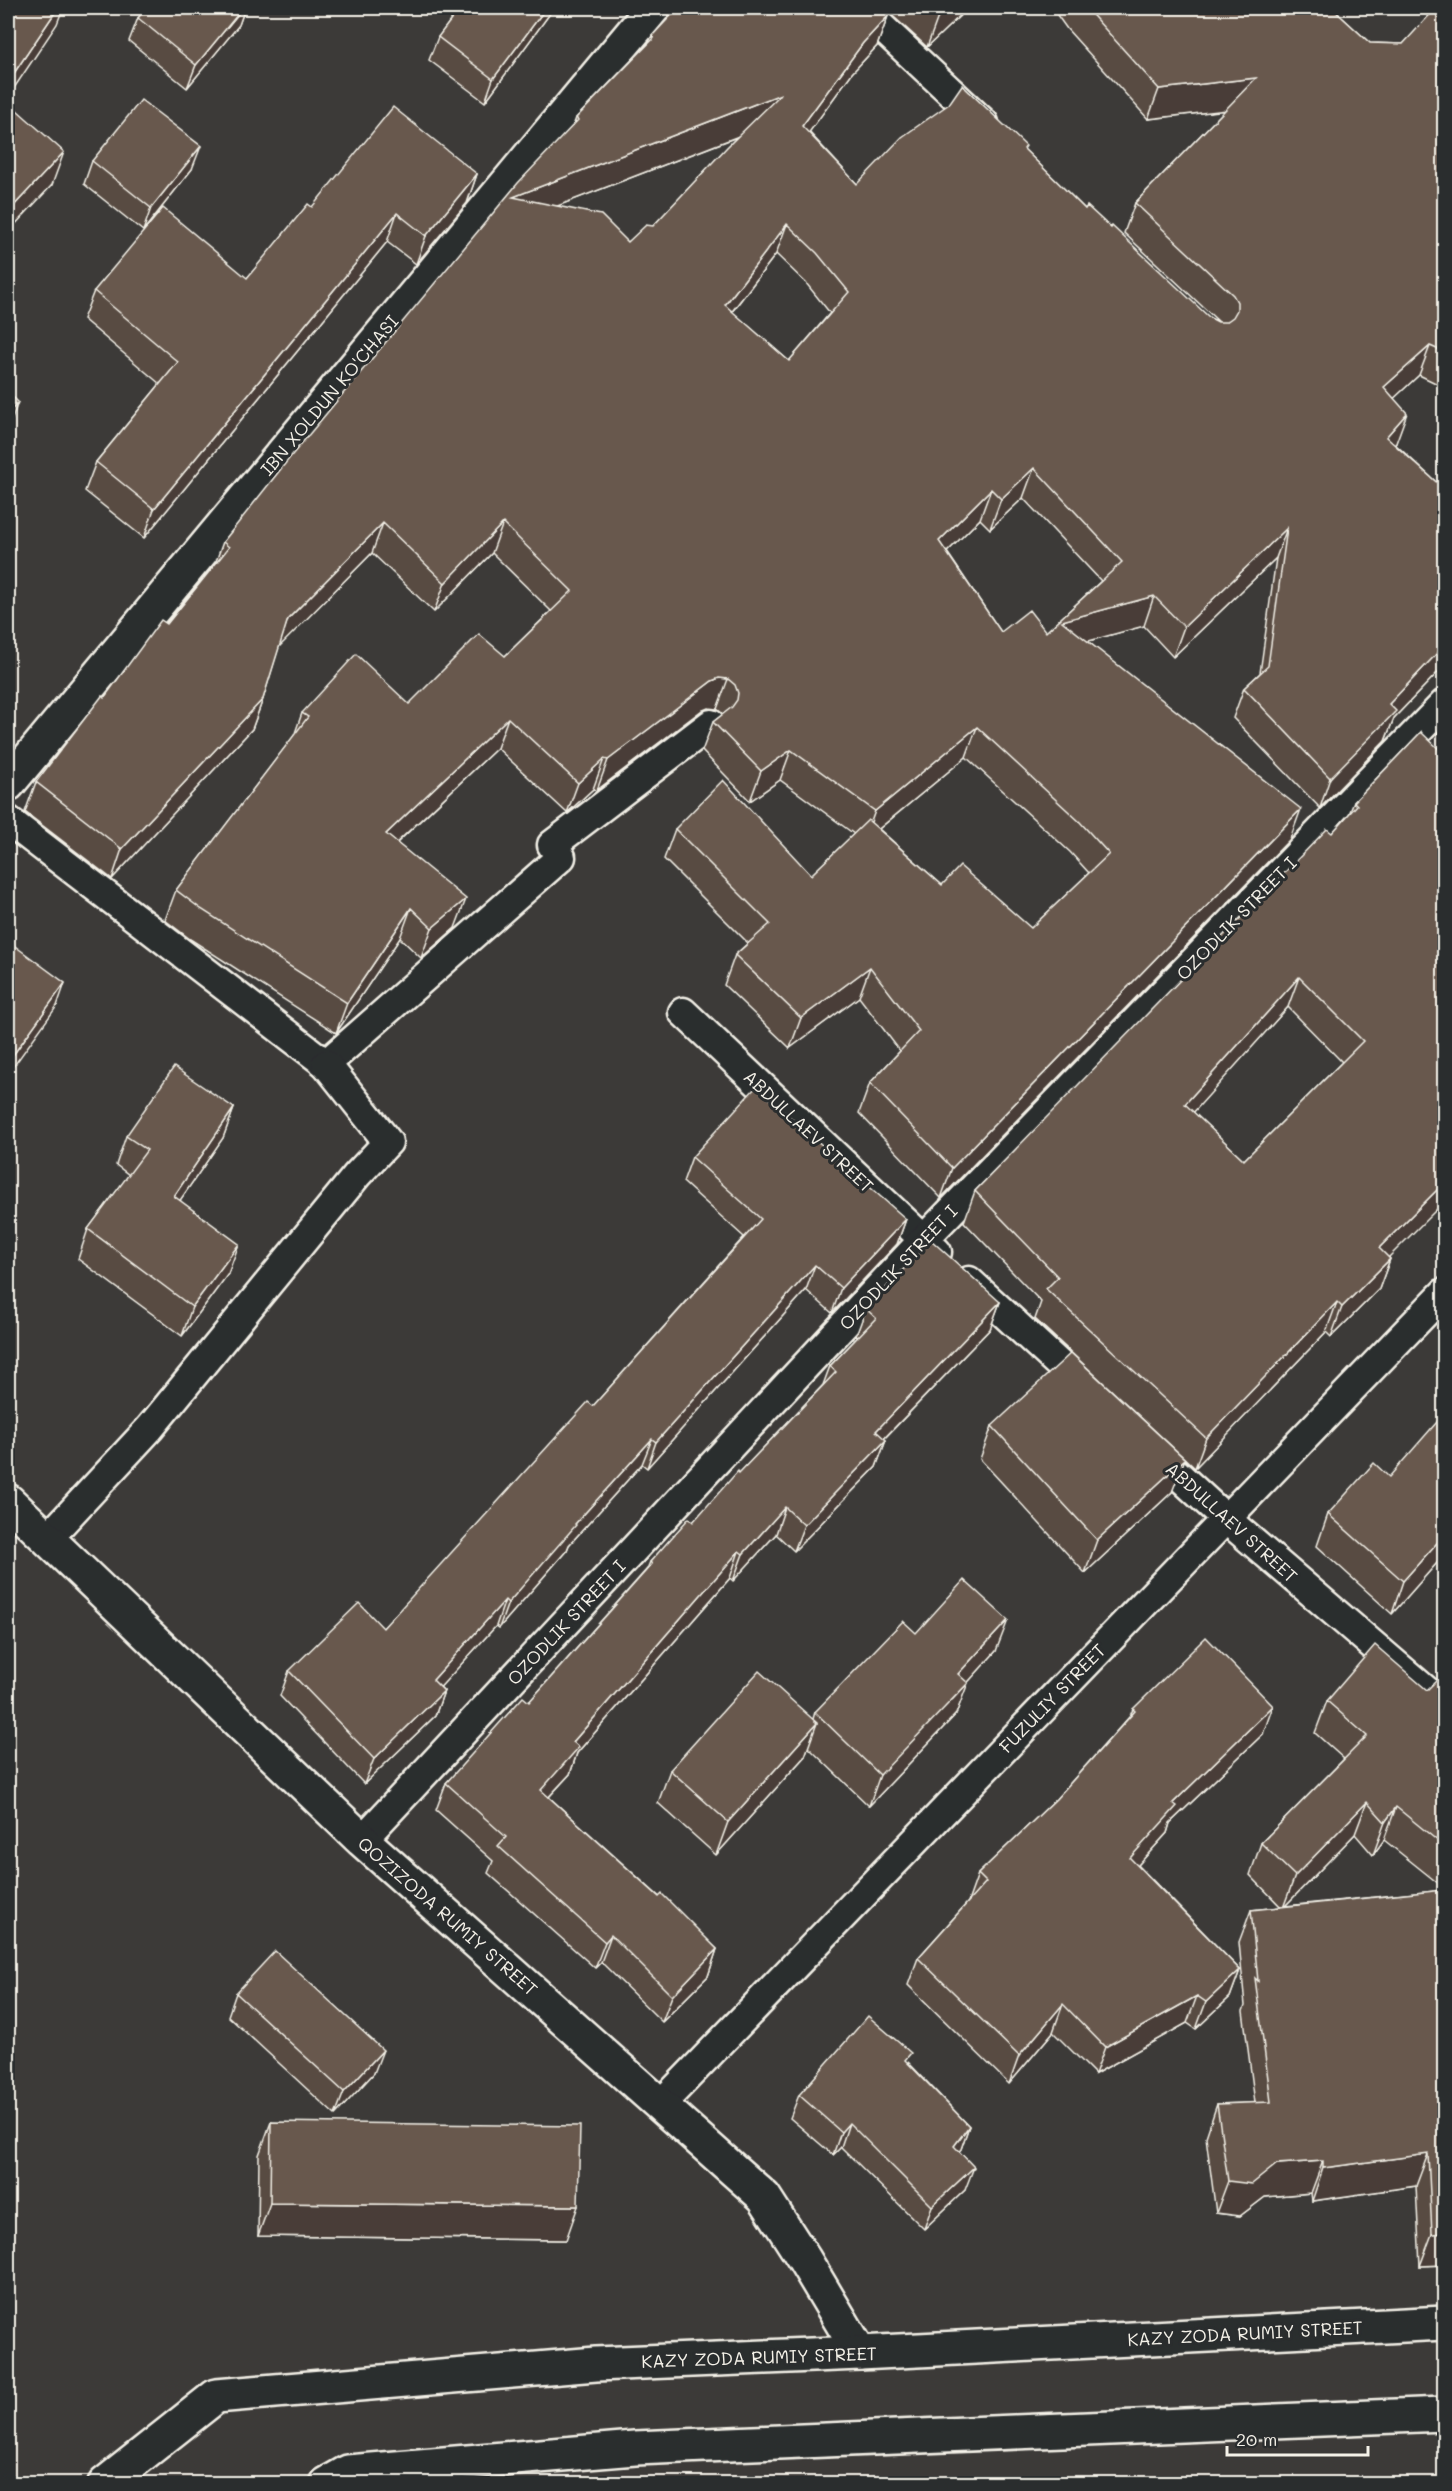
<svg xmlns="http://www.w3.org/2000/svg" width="1452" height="2491" viewBox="0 0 1452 2491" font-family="Mali,sans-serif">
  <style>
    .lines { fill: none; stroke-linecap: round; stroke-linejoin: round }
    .service-casing { stroke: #f4f1e8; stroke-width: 33 }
    .minor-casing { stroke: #f4f1e8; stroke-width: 38 }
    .tertiary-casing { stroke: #f4f1e8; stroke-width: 38 }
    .service { stroke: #2a2d2e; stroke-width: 28 }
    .minor { stroke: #2a2d2e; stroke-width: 33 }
    .tertiary { stroke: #2a2d2e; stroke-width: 33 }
    .wall { fill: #594c43; stroke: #f4f1e8; stroke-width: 1.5; fill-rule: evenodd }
    .shaded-wall { fill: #483e37; stroke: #f4f1e8; stroke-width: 1.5 }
    .building { fill: #67584e; stroke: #f4f1e8; stroke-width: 1.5; fill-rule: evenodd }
    .labels { text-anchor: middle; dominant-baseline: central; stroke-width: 6; stroke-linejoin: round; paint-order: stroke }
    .street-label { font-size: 18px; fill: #f4f1e8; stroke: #2a2d2e }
  </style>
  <rect width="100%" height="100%" fill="#3c3a38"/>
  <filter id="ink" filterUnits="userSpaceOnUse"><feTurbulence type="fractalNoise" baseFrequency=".0167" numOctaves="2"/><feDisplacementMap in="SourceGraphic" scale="12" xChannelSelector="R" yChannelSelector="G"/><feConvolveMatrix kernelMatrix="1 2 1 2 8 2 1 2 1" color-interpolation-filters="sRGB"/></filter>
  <g filter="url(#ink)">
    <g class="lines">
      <defs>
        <g id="service">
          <path d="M 861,8 L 984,123"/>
          <path d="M 8,820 L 326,1064 L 561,857 L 552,845 L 711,724"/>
          <path d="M 683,1012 L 937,1252"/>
          <path d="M 969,1281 L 1087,1390"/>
          <path d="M 1149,1448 L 1226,1519 L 1444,1706"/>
          <path d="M 47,1539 L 150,1428 L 357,1175 L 388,1142 L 326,1064"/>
          <path d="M 362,1840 L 924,1239 L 1444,704"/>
          <path d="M 661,2104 L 1444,1293"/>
        </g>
        <g id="minor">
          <path d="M 8,784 L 653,8"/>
          <path d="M 8,1501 L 362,1840 L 764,2197 L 804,2259 L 860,2353"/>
        </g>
        <g id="tertiary">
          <path d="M 105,2484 L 216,2396 L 596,2364 L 860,2353 L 1444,2323"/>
          <path d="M 327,2484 L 348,2472 L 635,2448 L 1444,2414"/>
        </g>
      </defs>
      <use href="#service" class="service-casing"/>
      <use href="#minor" class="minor-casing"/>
      <use href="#tertiary" class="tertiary-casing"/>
      <use href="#service" class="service"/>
      <use href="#minor" class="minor"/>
      <use href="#tertiary" class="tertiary"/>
    </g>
    <g class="wall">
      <path d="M 146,8 L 245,8 L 239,25 L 187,88 L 129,41 L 138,18 Z"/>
      <path d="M 460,8 L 554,8 L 485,102 L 429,60 L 438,37 Z"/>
      <path d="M 884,8 L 968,8 L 927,47 Z"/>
      <path d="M 1052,8 L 1332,8 L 1370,43 L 1403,44 L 1444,8 L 1444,387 L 1419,375 L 1394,398 L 1396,443 L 1395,444 L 1444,489 L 1444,672 L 1441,669 L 1394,718 L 1385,741 L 1320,808 L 1233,718 L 1244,688 L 1260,673 L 1276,558 L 1173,657 L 1144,626 L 1088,641 L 1290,839 L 941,1198 L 859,1113 L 870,1083 L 900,1051 L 859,997 L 790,1048 L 724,985 L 735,955 L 748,943 L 664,859 L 675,829 L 811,875 L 854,834 L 780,780 L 750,801 L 702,751 L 713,722 L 723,714 L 717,709 L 708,708 L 701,711 L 597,790 L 593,789 L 567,813 L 497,748 L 397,843 L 455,928 L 421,958 L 400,938 L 336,1033 L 190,939 L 165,920 L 176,890 L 294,736 L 302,713 L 409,704 L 505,656 L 551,611 L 492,553 L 434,612 L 372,553 L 279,646 L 263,699 L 252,729 L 112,879 L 25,812 L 36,782 L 215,564 L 223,542 L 573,126 L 576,118 L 649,42 L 652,36 L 888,16 L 877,46 L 852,73 L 809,132 L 857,184 L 1025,150 L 1085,209 L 1210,318 L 1219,322 L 1124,233 L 1135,203 L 1225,110 L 1148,119 L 1067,29 ZM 737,137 L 653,226 L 628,242 L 557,206 ZM 776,254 L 806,283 L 830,313 L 789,361 L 732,312 ZM 1023,498 L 1101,581 L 1046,632 L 1001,632 L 947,552 L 980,519 L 990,529 ZM 966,757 L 1070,852 L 1089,873 L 1031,928 L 942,885 L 879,829 Z"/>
      <path d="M 92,161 L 192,169 L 143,231 L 84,184 Z"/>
      <path d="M 477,174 L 467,203 L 416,264 L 387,242 L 144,538 L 85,491 L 96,462 L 160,384 L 83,319 L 94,291 L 247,278 L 312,207 Z"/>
      <path d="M 1421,732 L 1389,1258 L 1390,1259 L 1379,1289 L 1331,1337 L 1326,1332 L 1195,1468 L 1035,1319 L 1041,1302 L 964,1222 L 975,1191 L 1332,833 L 1349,814 L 1354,802 ZM 1288,1007 L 1342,1062 L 1244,1160 L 1193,1112 Z"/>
      <path d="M 234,1108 L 223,1138 L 180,1200 L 228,1274 L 182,1336 L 78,1259 L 88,1229 L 129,1175 L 116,1165 L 126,1136 Z"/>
      <path d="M 692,1157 L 906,1219 L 897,1244 L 832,1313 L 806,1290 L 647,1468 L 642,1464 L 569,1545 L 567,1550 L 499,1628 L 496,1626 L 440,1687 L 444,1691 L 435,1716 L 364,1784 L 280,1696 L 289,1671 L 383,1628 L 593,1406 L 744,1237 L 683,1182 Z"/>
      <path d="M 1000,1302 L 990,1329 L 884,1439 L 886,1440 L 876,1467 L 794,1551 L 776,1534 L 733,1581 L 730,1578 L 577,1753 L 570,1774 L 549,1797 L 717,1949 L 708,1976 L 662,2022 L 601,1962 L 595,1968 L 488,1873 L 493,1861 L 436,1810 L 446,1783 L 529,1702 L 647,1569 L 650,1562 L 693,1522 L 823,1385 L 830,1366 L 858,1337 L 856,1336 L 866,1309 Z"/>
      <path d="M 992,1426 L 1172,1492 L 1085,1573 L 980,1459 Z"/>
      <path d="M 1389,1477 L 1444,1555 L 1392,1614 L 1317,1546 L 1328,1514 Z"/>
      <path d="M 916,1633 L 996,1651 L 967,1683 L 956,1714 L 869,1806 L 808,1747 L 805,1756 L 716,1855 L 658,1803 L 670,1770 L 813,1719 L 815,1712 Z"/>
      <path d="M 1444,1684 L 1444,1888 L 1384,1840 L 1373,1855 L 1355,1834 L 1285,1906 L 1444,1890 L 1444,2265 L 1420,2266 L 1416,2186 L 1312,2201 L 1311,2193 L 1265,2197 L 1240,2216 L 1216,2213 L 1206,2137 L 1217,2104 L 1255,2103 L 1243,2011 L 1245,2006 L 1239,1942 L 1251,1910 L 1281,1907 L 1250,1875 L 1261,1843 L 1344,1759 L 1315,1733 L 1327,1701 L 1427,1690 Z"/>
      <path d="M 1133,1709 L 1263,1734 L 1170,1823 L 1167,1833 L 1138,1865 L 1240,1970 L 1230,1997 L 1196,2029 L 1187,2023 L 1095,2074 L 1053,2032 L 1009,2084 L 908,1985 L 918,1958 L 968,1902 L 978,1874 L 1056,1799 L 1130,1716 Z"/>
      <path d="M 236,1993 L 374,2073 L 335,2115 L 228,2016 Z"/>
      <path d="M 908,2062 L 969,2126 L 961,2149 L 959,2151 L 965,2190 L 924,2229 L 841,2147 L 833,2155 L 790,2118 L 799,2095 Z"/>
      <path d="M 271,2122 L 566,2240 L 258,2236 L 259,2155 Z"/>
    </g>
    <g class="shaded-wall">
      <path d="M 58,8 L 63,8 L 57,24 L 8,97 L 8,82 Z"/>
      <path d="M 243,8 L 245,8 L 239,25 L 187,88 L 196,65 Z"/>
      <path d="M 546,8 L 554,8 L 485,102 L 493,79 Z"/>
      <path d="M 948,8 L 968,8 L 927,47 L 938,17 Z"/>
      <path d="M 888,16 L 877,46 L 852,73 L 792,156 L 802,126 L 863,43 Z"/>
      <path d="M 1256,78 L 1245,108 L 1148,119 L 1159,89 Z"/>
      <path d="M 781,94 L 770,124 L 503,227 L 513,197 Z"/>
      <path d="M 201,146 L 192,169 L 143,231 L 151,208 Z"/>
      <path d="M 64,152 L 52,185 L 8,232 L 8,212 Z"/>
      <path d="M 477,174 L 467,203 L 416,264 L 426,236 Z"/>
      <path d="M 397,213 L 387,242 L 144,538 L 154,509 Z"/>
      <path d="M 787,224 L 776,254 L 714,335 L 725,305 Z"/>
      <path d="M 1430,346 L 1419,375 L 1374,417 L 1384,387 Z"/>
      <path d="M 18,402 L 8,430 L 8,414 Z"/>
      <path d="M 1407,413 L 1396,443 L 1375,467 L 1386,437 Z"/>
      <path d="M 1034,468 L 1023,498 L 990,529 L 1001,499 Z"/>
      <path d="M 991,489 L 980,519 L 928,571 L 939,541 Z"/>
      <path d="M 383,523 L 372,553 L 277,649 L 288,619 Z"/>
      <path d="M 503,523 L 492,553 L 434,612 L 445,583 Z"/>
      <path d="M 1287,528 L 1276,558 L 1173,657 L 1184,627 Z"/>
      <path d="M 1154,596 L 1144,626 L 1052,651 L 1062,621 Z"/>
      <path d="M 1444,646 L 1444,659 L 1441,669 L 1394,718 L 1385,741 L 1320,808 L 1330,778 L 1389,704 Z"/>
      <path d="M 719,678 L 728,679 L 717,709 L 708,708 L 701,711 L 597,790 L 608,760 L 712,681 Z"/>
      <path d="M 263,699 L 252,729 L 112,879 L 122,849 Z"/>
      <path d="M 508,718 L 497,748 L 375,863 L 386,834 Z"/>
      <path d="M 977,727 L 966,757 L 864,841 L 875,811 Z"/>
      <path d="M 791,750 L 780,780 L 750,801 L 761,771 Z"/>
      <path d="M 604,759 L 593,789 L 567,813 L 578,783 Z"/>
      <path d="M 1301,809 L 1290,839 L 941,1198 L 952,1168 Z"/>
      <path d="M 466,899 L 455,928 L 421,958 L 432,928 Z"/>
      <path d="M 411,908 L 400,938 L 336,1033 L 347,1003 Z"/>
      <path d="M 870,967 L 859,997 L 790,1048 L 801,1018 Z"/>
      <path d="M 1299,977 L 1288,1007 L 1174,1134 L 1185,1104 Z"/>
      <path d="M 65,983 L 57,1006 L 8,1074 L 8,1062 Z"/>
      <path d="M 234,1108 L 223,1138 L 163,1225 L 174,1196 Z"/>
      <path d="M 1444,1183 L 1444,1202 L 1368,1278 L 1379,1248 Z"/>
      <path d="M 906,1219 L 897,1244 L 832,1313 L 841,1288 Z"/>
      <path d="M 239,1244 L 228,1274 L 182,1336 L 192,1307 Z"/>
      <path d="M 1390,1259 L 1379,1289 L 1331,1337 L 1342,1307 Z"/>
      <path d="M 815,1265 L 806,1290 L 647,1468 L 656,1442 Z"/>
      <path d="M 1000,1302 L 990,1329 L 866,1457 L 876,1431 Z"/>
      <path d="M 1337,1302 L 1326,1332 L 1195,1468 L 1206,1438 Z"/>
      <path d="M 652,1439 L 642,1464 L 569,1545 L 567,1550 L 499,1628 L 508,1603 L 575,1524 Z"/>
      <path d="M 886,1440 L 876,1467 L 794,1551 L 804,1525 Z"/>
      <path d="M 1185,1459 L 1172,1492 L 1085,1573 L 1097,1540 Z"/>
      <path d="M 785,1507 L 776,1534 L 733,1581 L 743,1554 Z"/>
      <path d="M 1444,1535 L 1444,1555 L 1392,1614 L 1403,1581 Z"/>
      <path d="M 739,1551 L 730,1578 L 577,1753 L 570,1774 L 531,1816 L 541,1790 L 573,1742 Z"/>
      <path d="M 505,1600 L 496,1626 L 424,1705 L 433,1680 Z"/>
      <path d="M 1008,1620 L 996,1651 L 952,1700 L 968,1683 L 956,1714 L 869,1806 L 880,1775 L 958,1674 Z"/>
      <path d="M 444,1691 L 435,1716 L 364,1784 L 374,1759 Z"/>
      <path d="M 1273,1706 L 1263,1734 L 1170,1823 L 1167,1833 L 1120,1885 L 1130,1858 L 1173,1803 Z"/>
      <path d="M 817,1723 L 805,1756 L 716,1855 L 728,1822 Z"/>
      <path d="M 1367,1802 L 1355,1834 L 1283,1908 L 1295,1876 Z"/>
      <path d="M 1396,1807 L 1384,1840 L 1373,1855 L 1385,1822 Z"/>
      <path d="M 611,1935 L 601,1962 L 595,1968 L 605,1942 Z"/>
      <path d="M 717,1949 L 708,1976 L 662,2022 L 672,1996 Z"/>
      <path d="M 1240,1970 L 1230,1997 L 1196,2029 L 1206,2002 Z"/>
      <path d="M 1197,1996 L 1187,2023 L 1095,2074 L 1105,2047 Z"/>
      <path d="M 1063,2004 L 1053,2032 L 1009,2084 L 1019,2056 Z"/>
      <path d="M 383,2050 L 374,2073 L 335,2115 L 344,2092 Z"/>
      <path d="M 849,2123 L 841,2147 L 833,2155 L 841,2132 Z"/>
      <path d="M 969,2126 L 961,2149 L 945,2169 L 954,2146 Z"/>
      <path d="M 1428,2154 L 1416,2186 L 1312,2201 L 1323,2168 Z"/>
      <path d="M 1323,2161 L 1311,2193 L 1265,2197 L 1240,2216 L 1216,2213 L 1228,2181 L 1277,2164 Z"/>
      <path d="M 974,2167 L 965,2190 L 924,2229 L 932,2206 Z"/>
      <path d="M 270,2203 L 578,2206 L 566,2240 L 258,2236 Z"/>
      <path d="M 1444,2233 L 1444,2265 L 1420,2266 L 1432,2234 Z"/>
    </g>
    <g class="building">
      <path d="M 8,8 L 58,8 L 8,82 Z"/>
      <path d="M 146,8 L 243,8 L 196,65 L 138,18 Z"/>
      <path d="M 460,8 L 546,8 L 493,79 L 438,37 Z"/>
      <path d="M 678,8 L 880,8 L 888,16 L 863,43 L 802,126 L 857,184 L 902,137 L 949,104 L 962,85 L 1026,146 L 1024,149 L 1085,209 L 1087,206 L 1111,228 L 1112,226 L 1210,318 L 1218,322 L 1226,322 L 1233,317 L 1237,310 L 1237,302 L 1233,295 L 1135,203 L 1256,78 L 1159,89 L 1086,8 L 1332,8 L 1370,43 L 1403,44 L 1436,8 L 1444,8 L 1444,352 L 1430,346 L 1384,387 L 1407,413 L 1386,437 L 1444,489 L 1444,646 L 1389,704 L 1396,711 L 1330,778 L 1244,688 L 1268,666 L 1287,528 L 1184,627 L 1154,596 L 1062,621 L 1301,809 L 952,1168 L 870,1083 L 919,1031 L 870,967 L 801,1018 L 735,955 L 770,924 L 675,829 L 723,780 L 811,875 L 868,820 L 942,885 L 960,866 L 1031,928 L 1109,854 L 1080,822 L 977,727 L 875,811 L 791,750 L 761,771 L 713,722 L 732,707 L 737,700 L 738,693 L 735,685 L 728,679 L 719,678 L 712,681 L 608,760 L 604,759 L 578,783 L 508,718 L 386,834 L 466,899 L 432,928 L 411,908 L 347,1003 L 201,909 L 176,890 L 308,717 L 302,713 L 356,654 L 409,704 L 479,634 L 505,656 L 572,591 L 503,523 L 445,583 L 383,523 L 288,619 L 263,699 L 122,849 L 36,782 L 102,696 L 104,698 L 161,620 L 167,624 L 229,547 L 223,542 L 292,455 L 518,183 L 578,120 L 576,118 L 654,38 L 652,36 ZM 781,94 L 727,147 L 653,226 L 646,225 L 628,242 L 601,215 L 513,197 ZM 787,224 L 817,253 L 849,292 L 789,361 L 725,305 ZM 1034,468 L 1122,562 L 1046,632 L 1029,610 L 1001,632 L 939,541 L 991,489 L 1001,499 Z"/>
      <path d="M 927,8 L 948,8 L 938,17 Z"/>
      <path d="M 141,100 L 201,146 L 151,208 L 92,161 Z"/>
      <path d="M 8,102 L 64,152 L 8,212 Z"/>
      <path d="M 393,107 L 477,174 L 426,236 L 397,213 L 154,509 L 96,462 L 178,362 L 94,291 L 163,208 L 247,278 L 308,204 L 312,207 Z"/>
      <path d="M 8,392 L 18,402 L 8,414 Z"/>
      <path d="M 1421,732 L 1444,754 L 1444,1183 L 1379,1248 L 1390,1259 L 1342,1307 L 1337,1302 L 1206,1438 L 1046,1289 L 1058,1277 L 975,1191 L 1327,829 L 1332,833 L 1357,805 L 1354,802 ZM 1299,977 L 1363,1041 L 1244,1160 L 1185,1104 Z"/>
      <path d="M 8,941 L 65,983 L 8,1062 Z"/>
      <path d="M 174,1067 L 234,1108 L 174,1196 L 239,1244 L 192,1307 L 88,1229 L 147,1150 L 126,1136 Z"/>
      <path d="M 756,1087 L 906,1219 L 841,1288 L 815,1265 L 656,1442 L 652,1439 L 575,1524 L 576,1525 L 508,1603 L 505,1600 L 433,1680 L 444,1691 L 374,1759 L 289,1671 L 359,1603 L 383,1628 L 588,1402 L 593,1406 L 761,1219 L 692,1157 Z"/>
      <path d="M 931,1240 L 1000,1302 L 876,1431 L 886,1440 L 804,1525 L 785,1507 L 743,1554 L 739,1551 L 573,1742 L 579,1747 L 541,1790 L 659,1897 L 662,1894 L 717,1949 L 672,1996 L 611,1935 L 605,1942 L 498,1846 L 506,1837 L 446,1783 L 523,1697 L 529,1702 L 652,1564 L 650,1562 L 689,1518 L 693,1522 L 738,1471 L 739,1473 L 836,1372 L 830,1366 L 876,1318 L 866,1309 Z"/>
      <path d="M 1071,1353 L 1185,1459 L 1097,1540 L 992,1426 Z"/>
      <path d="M 1444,1414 L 1444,1535 L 1403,1581 L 1328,1514 L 1374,1463 L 1389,1477 Z"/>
      <path d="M 964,1580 L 1008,1620 L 958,1674 L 968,1683 L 880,1775 L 815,1712 L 903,1621 L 916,1633 Z"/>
      <path d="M 1206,1637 L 1273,1706 L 1173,1803 L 1177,1806 L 1130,1858 L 1240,1970 L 1206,2002 L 1197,1996 L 1105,2047 L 1063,2004 L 1019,2056 L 918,1958 L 986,1882 L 978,1874 L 1056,1799 L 1135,1711 L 1133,1709 Z"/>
      <path d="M 1375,1645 L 1427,1690 L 1438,1679 L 1444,1684 L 1444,1846 L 1396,1807 L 1385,1822 L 1367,1802 L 1295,1876 L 1261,1843 L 1367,1736 L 1327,1701 Z"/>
      <path d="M 759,1671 L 817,1723 L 728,1822 L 670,1770 Z"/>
      <path d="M 1444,1890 L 1444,2233 L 1432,2234 L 1428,2154 L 1323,2168 L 1323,2161 L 1277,2164 L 1252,2184 L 1228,2181 L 1217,2104 L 1271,2102 L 1255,1978 L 1258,1981 L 1251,1910 Z"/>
      <path d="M 275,1951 L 383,2050 L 344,2092 L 236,1993 Z"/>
      <path d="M 868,2016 L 911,2053 L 905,2060 L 969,2126 L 954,2146 L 974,2167 L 932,2206 L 849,2123 L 841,2132 L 799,2095 Z"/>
      <path d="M 271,2122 L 580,2126 L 578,2206 L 270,2203 Z"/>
    </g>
  </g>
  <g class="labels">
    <g class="street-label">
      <text transform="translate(329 395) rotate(-50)">IBN XOLDUN KO'CHASI</text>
      <text transform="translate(1236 918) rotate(-46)">OZODLIK STREET I</text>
      <text transform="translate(809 1131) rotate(43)">ABDULLAEV STREET</text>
      <text transform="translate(898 1267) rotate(-47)">OZODLIK STREET I</text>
      <text transform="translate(1232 1522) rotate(42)">ABDULLAEV STREET</text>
      <text transform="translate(566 1622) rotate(-47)">OZODLIK STREET I</text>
      <text transform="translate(1052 1698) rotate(-46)">FUZULIY STREET</text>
      <text transform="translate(448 1916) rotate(41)">QOZIZODA RUMIY STREET</text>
      <text transform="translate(1245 2333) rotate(-3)">KAZY ZODA RUMIY STREET</text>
      <text transform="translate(759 2357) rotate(-2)">KAZY ZODA RUMIY STREET</text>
    </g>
  </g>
  <rect width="1452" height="2491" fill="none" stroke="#2a2d2e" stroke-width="30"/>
  <rect x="15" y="15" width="1422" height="2461" fill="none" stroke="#f4f1e8" stroke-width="2" filter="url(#ink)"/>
  <path d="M1227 2446v9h141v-9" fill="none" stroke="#f4f1e8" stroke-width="3"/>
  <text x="1236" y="2446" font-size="18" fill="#f4f1e8" stroke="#2a2d2e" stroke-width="4.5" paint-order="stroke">20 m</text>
</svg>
